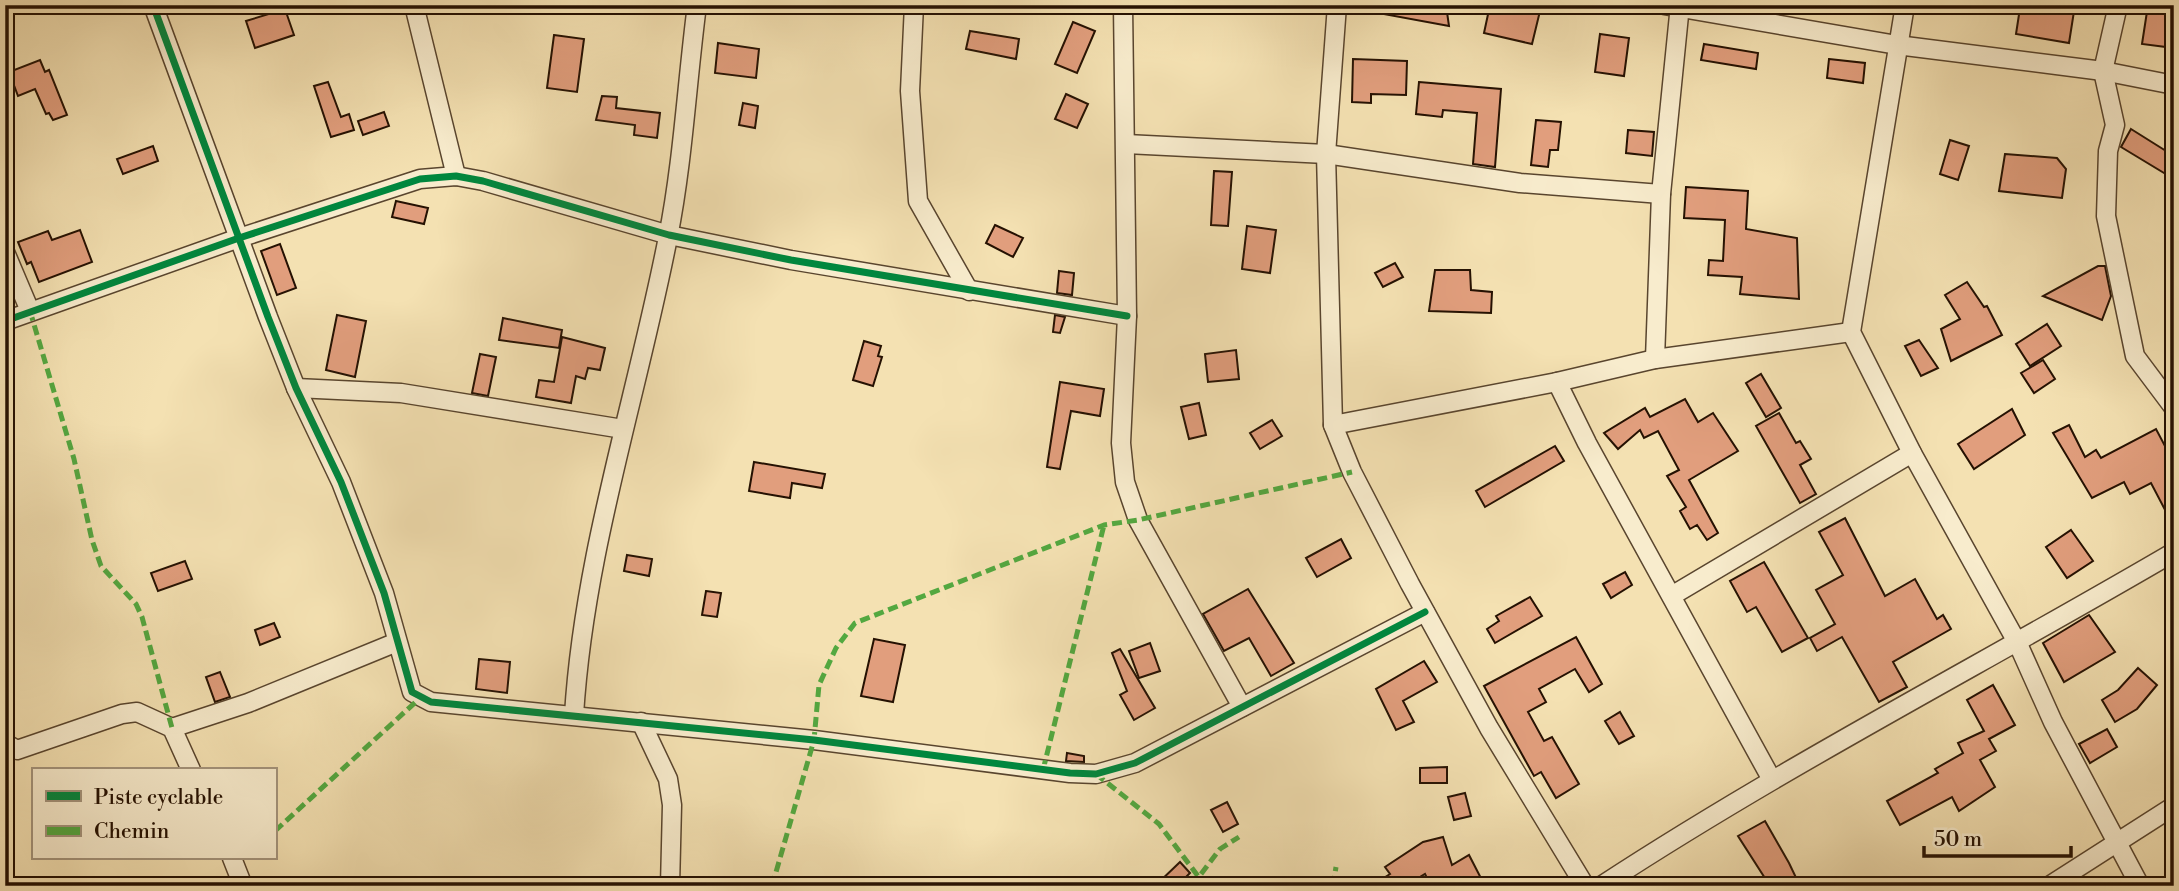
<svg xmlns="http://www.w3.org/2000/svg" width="2179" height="891" viewBox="0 0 2179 891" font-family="'Libre Bodoni',serif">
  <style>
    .building { fill: #e19e7d; stroke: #251102; stroke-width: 2 }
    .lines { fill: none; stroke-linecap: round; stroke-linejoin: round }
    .street-casing { stroke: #59452e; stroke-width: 21 }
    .street { stroke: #f8eccd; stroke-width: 18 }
    .quiet { stroke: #53a840; stroke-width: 5; stroke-dasharray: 10 5; stroke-linecap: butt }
    .cycleway-casing { stroke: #f8eccd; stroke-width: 11 }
    .cycleway { stroke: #00873e; stroke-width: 7 }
  </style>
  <rect width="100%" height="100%" fill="#f4e1b2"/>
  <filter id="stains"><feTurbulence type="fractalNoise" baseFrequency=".00286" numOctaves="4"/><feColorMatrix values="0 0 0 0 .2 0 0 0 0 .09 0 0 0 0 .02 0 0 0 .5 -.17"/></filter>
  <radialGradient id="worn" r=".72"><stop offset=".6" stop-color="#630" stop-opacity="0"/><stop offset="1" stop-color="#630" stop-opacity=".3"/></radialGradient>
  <g class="building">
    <path d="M 1378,5 L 1446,5 L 1449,26 L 1378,13 Z"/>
    <path d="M 1490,5 L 1514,5 L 1540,11 L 1532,44 L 1484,33 Z"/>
    <path d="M 2024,5 L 2075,5 L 2069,43 L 2016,34 L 2020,8 Z"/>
    <path d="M 2148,5 L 2174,5 L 2174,48 L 2142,44 Z"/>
    <path d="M 285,9 L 294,35 L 255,48 L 246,21 Z"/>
    <path d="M 1073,22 L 1095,31 L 1077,73 L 1055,64 Z"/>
    <path d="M 970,31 L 1019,39 L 1016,59 L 966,49 Z"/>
    <path d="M 1600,34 L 1629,38 L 1624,76 L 1595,72 Z"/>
    <path d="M 554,35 L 584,39 L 577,92 L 547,88 Z"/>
    <path d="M 718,43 L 759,49 L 756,78 L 715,73 Z"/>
    <path d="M 1704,44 L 1758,53 L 1756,69 L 1701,60 Z"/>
    <path d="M 1353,59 L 1407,61 L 1406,95 L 1371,94 L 1371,103 L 1352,102 Z"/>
    <path d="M 1829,59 L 1865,63 L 1863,83 L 1827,78 Z"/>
    <path d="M 40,60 L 45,72 L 49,70 L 67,115 L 53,120 L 49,113 L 46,114 L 35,89 L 18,96 L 9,72 Z"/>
    <path d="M 328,82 L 341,117 L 349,114 L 354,130 L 331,137 L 314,86 Z"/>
    <path d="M 1419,82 L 1501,89 L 1495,167 L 1473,164 L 1477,113 L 1443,110 L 1442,117 L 1416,114 Z"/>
    <path d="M 1066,94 L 1088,104 L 1077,128 L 1055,119 Z"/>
    <path d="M 602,96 L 617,97 L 616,108 L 660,113 L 657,138 L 634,135 L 635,125 L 596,120 Z"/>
    <path d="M 743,103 L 758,106 L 755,128 L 739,125 Z"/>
    <path d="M 384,112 L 389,126 L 363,135 L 358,121 Z"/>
    <path d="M 1536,120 L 1561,122 L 1558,150 L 1550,150 L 1548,167 L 1531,165 Z"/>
    <path d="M 2131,129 L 2174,156 L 2174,179 L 2121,147 Z"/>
    <path d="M 1628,130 L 1654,132 L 1652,156 L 1626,153 Z"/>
    <path d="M 1950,140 L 1969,146 L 1958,180 L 1940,174 Z"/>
    <path d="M 153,146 L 158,161 L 123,174 L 117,159 Z"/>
    <path d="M 2005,154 L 2057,158 L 2066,169 L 2062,198 L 1999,191 Z"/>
    <path d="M 1214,171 L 1232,172 L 1228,226 L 1211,225 Z"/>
    <path d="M 1686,187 L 1748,191 L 1746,229 L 1797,238 L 1799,299 L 1740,294 L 1742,277 L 1708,275 L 1709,260 L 1723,261 L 1725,220 L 1684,218 Z"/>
    <path d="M 396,201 L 428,208 L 424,224 L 392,217 Z"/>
    <path d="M 995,225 L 1023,238 L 1013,257 L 986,243 Z"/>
    <path d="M 1247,226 L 1276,230 L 1270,273 L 1242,269 Z"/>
    <path d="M 80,230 L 92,262 L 39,282 L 31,262 L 27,264 L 18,242 L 48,231 L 52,240 Z"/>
    <path d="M 280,244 L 296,288 L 277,295 L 261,251 Z"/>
    <path d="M 1395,263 L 1403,277 L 1383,287 L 1375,273 Z"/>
    <path d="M 2098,266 L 2105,266 L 2111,296 L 2102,320 L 2043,296 Z"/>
    <path d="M 1435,270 L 1470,270 L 1471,290 L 1492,292 L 1491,313 L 1429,311 Z"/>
    <path d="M 1059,271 L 1074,273 L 1072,295 L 1057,293 Z"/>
    <path d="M 1967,282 L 1984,307 L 1987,306 L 2002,335 L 1951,361 L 1941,329 L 1960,319 L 1945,295 Z"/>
    <path d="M 337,315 L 366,321 L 355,377 L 326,370 Z"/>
    <path d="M 1055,315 L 1065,317 L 1060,333 L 1053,332 Z"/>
    <path d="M 503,318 L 562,330 L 559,348 L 499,340 Z"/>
    <path d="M 2047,324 L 2061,346 L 2030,366 L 2016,344 Z"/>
    <path d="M 562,337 L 605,348 L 600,370 L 588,368 L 585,379 L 576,376 L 571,403 L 536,397 L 539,380 L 554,382 Z"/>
    <path d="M 1919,340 L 1938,368 L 1921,376 L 1905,346 Z"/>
    <path d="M 864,341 L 881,346 L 878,356 L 882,357 L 873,386 L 853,380 Z"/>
    <path d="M 1236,350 L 1239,379 L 1208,382 L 1205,354 Z"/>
    <path d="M 480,354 L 496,357 L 488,396 L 472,393 Z"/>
    <path d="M 2043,360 L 2055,379 L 2034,393 L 2021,373 Z"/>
    <path d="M 1761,374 L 1781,408 L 1766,417 L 1746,383 Z"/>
    <path d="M 1060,382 L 1104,389 L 1100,416 L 1071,411 L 1060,469 L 1047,467 Z"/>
    <path d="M 1685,399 L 1698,422 L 1713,413 L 1738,451 L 1689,480 L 1718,533 L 1707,540 L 1697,525 L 1690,529 L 1680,511 L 1686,507 L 1667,476 L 1679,470 L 1658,431 L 1644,438 L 1640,430 L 1618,449 L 1604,433 L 1645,408 L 1650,417 Z"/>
    <path d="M 1199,403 L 1206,435 L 1189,439 L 1181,407 Z"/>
    <path d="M 2012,409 L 2025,435 L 1974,469 L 1958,444 Z"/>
    <path d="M 1779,413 L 1796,443 L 1800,441 L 1811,459 L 1800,465 L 1816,494 L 1800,503 L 1756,426 Z"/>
    <path d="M 1272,420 L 1282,436 L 1260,449 L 1250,433 Z"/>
    <path d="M 2069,425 L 2085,457 L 2096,450 L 2101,458 L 2156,429 L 2174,463 L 2174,527 L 2151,483 L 2130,494 L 2124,482 L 2092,498 L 2053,433 Z"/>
    <path d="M 1555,446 L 1564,461 L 1485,507 L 1476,491 Z"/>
    <path d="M 754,462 L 825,474 L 822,488 L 792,483 L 790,498 L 749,491 Z"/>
    <path d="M 1845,518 L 1885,596 L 1915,579 L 1937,619 L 1943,615 L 1951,629 L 1893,662 L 1907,687 L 1879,702 L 1842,637 L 1817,651 L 1810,638 L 1835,624 L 1816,590 L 1843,575 L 1819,532 Z"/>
    <path d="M 2071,530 L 2093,561 L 2067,578 L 2046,547 Z"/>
    <path d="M 1341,539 L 1351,558 L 1317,577 L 1306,558 Z"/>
    <path d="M 627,555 L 652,559 L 649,576 L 624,571 Z"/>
    <path d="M 185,561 L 192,579 L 158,591 L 151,573 Z"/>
    <path d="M 1764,562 L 1808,638 L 1782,652 L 1756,607 L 1747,612 L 1730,581 Z"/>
    <path d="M 1625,572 L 1632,585 L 1611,598 L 1603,584 Z"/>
    <path d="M 1248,589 L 1294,663 L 1271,676 L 1249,638 L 1224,651 L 1203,614 Z"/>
    <path d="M 706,591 L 721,593 L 717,617 L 702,615 Z"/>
    <path d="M 1530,597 L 1542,616 L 1495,643 L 1487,629 L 1499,621 L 1496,616 Z"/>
    <path d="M 2089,615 L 2115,652 L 2064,682 L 2043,643 Z"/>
    <path d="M 274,623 L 280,637 L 260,645 L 255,630 Z"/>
    <path d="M 1576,637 L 1602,684 L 1589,692 L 1575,669 L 1539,689 L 1546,702 L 1528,712 L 1544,741 L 1552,737 L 1579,784 L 1556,798 L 1541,772 L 1534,776 L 1484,686 Z"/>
    <path d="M 874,639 L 905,645 L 893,702 L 861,696 Z"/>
    <path d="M 1150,643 L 1160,671 L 1139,678 L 1129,651 Z"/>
    <path d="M 1120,649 L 1155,708 L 1134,720 L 1120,695 L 1127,691 L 1112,653 Z"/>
    <path d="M 479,659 L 510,662 L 507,693 L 476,689 Z"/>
    <path d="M 1424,661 L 1437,682 L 1403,701 L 1414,722 L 1396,730 L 1376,689 Z"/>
    <path d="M 2138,668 L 2157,685 L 2137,709 L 2115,722 L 2102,700 L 2118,690 Z"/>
    <path d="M 220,672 L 230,697 L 215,702 L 206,677 Z"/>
    <path d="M 1993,685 L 2015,725 L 1989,739 L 1996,751 L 1980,760 L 1995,787 L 1959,811 L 1952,797 L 1900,825 L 1887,801 L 1938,773 L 1935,769 L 1963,753 L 1958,743 L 1984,731 L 1967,700 Z"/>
    <path d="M 1620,712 L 1634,736 L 1619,744 L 1605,721 Z"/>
    <path d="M 2107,729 L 2117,747 L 2090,763 L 2079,744 Z"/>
    <path d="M 1067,753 L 1084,756 L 1084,762 L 1066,761 Z"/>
    <path d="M 1447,767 L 1447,783 L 1420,783 L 1420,768 Z"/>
    <path d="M 1465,793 L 1471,816 L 1454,820 L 1448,797 Z"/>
    <path d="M 1227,802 L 1238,824 L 1223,832 L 1211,810 Z"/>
    <path d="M 1765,821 L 1789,863 L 1800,886 L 1770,886 L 1738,836 Z"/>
    <path d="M 1443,837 L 1452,865 L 1469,855 L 1485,886 L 1431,886 L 1425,874 L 1405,886 L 1371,886 L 1390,874 L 1385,867 L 1423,842 Z"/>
    <path d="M 1180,862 L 1190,873 L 1177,886 L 1155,886 Z"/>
  </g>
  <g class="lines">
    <defs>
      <g id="street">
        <path d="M 153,5 L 268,317 L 296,388 L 341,482 L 384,593 L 412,692 L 431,702 L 814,740 L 1070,773 L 1096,774 L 1135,763 L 1425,612"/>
        <path d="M 414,5 L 456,176"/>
        <path d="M 914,5 L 910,91 L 918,201 L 969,291"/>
        <path d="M 1123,5 L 1127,316 L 1121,443 L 1125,482 L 1138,520 L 1242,707"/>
        <path d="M 1337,5 L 1326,154 L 1333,425 L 1352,472 L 1410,584 L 1489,728 L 1585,886"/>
        <path d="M 1664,5 L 1897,45 L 2103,71 L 2174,85"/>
        <path d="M 1905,5 L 1851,332 L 1912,453 L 2018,644 L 2053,722 L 2140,886"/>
        <path d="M 2118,5 L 2103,71 L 2115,125 L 2108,151 L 2106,216 L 2135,356 L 2174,408"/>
        <path d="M 1126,144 L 1326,154 L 1520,183 L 1661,194"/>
        <path d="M 5,252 L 30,311"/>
        <path d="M 5,321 L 239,238 L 420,179 L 456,176 L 483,181 L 669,235 L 791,260 L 1127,316"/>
        <path d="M 1655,359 L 1661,194 L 1680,5"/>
        <path d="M 1557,382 L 1587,443 L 1772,780"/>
        <path d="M 296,388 L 401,393 L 623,429"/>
        <path d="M 1333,425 L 1557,382 L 1655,359 L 1851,332"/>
        <path d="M 1673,595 L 1912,453"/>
        <path d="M 574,715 C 584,552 637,397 668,237 C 683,162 687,81 697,5"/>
        <path d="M 641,722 L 668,779 L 672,805 L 670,886"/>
        <path d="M 172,728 L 248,703 L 397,642"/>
        <path d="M 5,743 L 17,750 L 122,714 L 137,712 L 172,728 L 191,770"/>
        <path d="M 232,858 L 243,886"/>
        <path d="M 1601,886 C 1786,765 1983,664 2174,552"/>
        <path d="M 2049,886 L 2174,806"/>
      </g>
    </defs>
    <use href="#street" class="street-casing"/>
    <use href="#street" class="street"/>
    <g class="quiet">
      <path d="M 30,311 L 74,459 L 92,540 L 101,566 L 136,604 L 142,617 L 172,728"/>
      <path d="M 1043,770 L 1104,525"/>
      <path d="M 1096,774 L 1159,824 L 1198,876"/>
      <path d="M 275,831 L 420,698"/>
      <path d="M 772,886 L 814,740 L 819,685 L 836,648 L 855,623 L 1104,525 L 1138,520 L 1352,472"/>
      <path d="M 1192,886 L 1220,849 L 1239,837"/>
      <path d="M 1333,886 L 1336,867"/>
    </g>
    <defs>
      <g id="cycleway">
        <path d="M 153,5 L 268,317 L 296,388 L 341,482 L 384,593 L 412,692 L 431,702 L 814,740 L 1070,773 L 1096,774 L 1135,763 L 1425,612"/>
        <path d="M 5,321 L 239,238 L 420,179 L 456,176 L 483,181 L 669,235 L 791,260 L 1127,316"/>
      </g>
    </defs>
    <use href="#cycleway" class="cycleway-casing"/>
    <use href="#cycleway" class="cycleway"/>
  </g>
  <rect width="2179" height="891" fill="none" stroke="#f4e1b2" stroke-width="28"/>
  <rect x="7" y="7" width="2165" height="877" fill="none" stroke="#251102" stroke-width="3.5"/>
  <rect x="14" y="14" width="2151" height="863" fill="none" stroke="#251102" stroke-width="2"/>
  <rect x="32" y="768" width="245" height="91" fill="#f8eccd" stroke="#a4947c" stroke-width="2"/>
  <rect x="46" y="791" width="35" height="10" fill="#00873e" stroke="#a4947c" stroke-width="2"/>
  <text x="94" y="804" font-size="21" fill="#251102">Piste cyclable</text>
  <rect x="46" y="826" width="35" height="10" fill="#53a840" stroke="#a4947c" stroke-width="2"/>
  <text x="94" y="838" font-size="21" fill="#251102">Chemin</text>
  <path d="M1924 846v10h147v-10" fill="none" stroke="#251102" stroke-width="3.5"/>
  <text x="1934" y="846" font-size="21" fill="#251102" stroke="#f8eccd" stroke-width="5" paint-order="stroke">50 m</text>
  <rect width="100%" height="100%" filter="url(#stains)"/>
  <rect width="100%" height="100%" fill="url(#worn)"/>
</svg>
